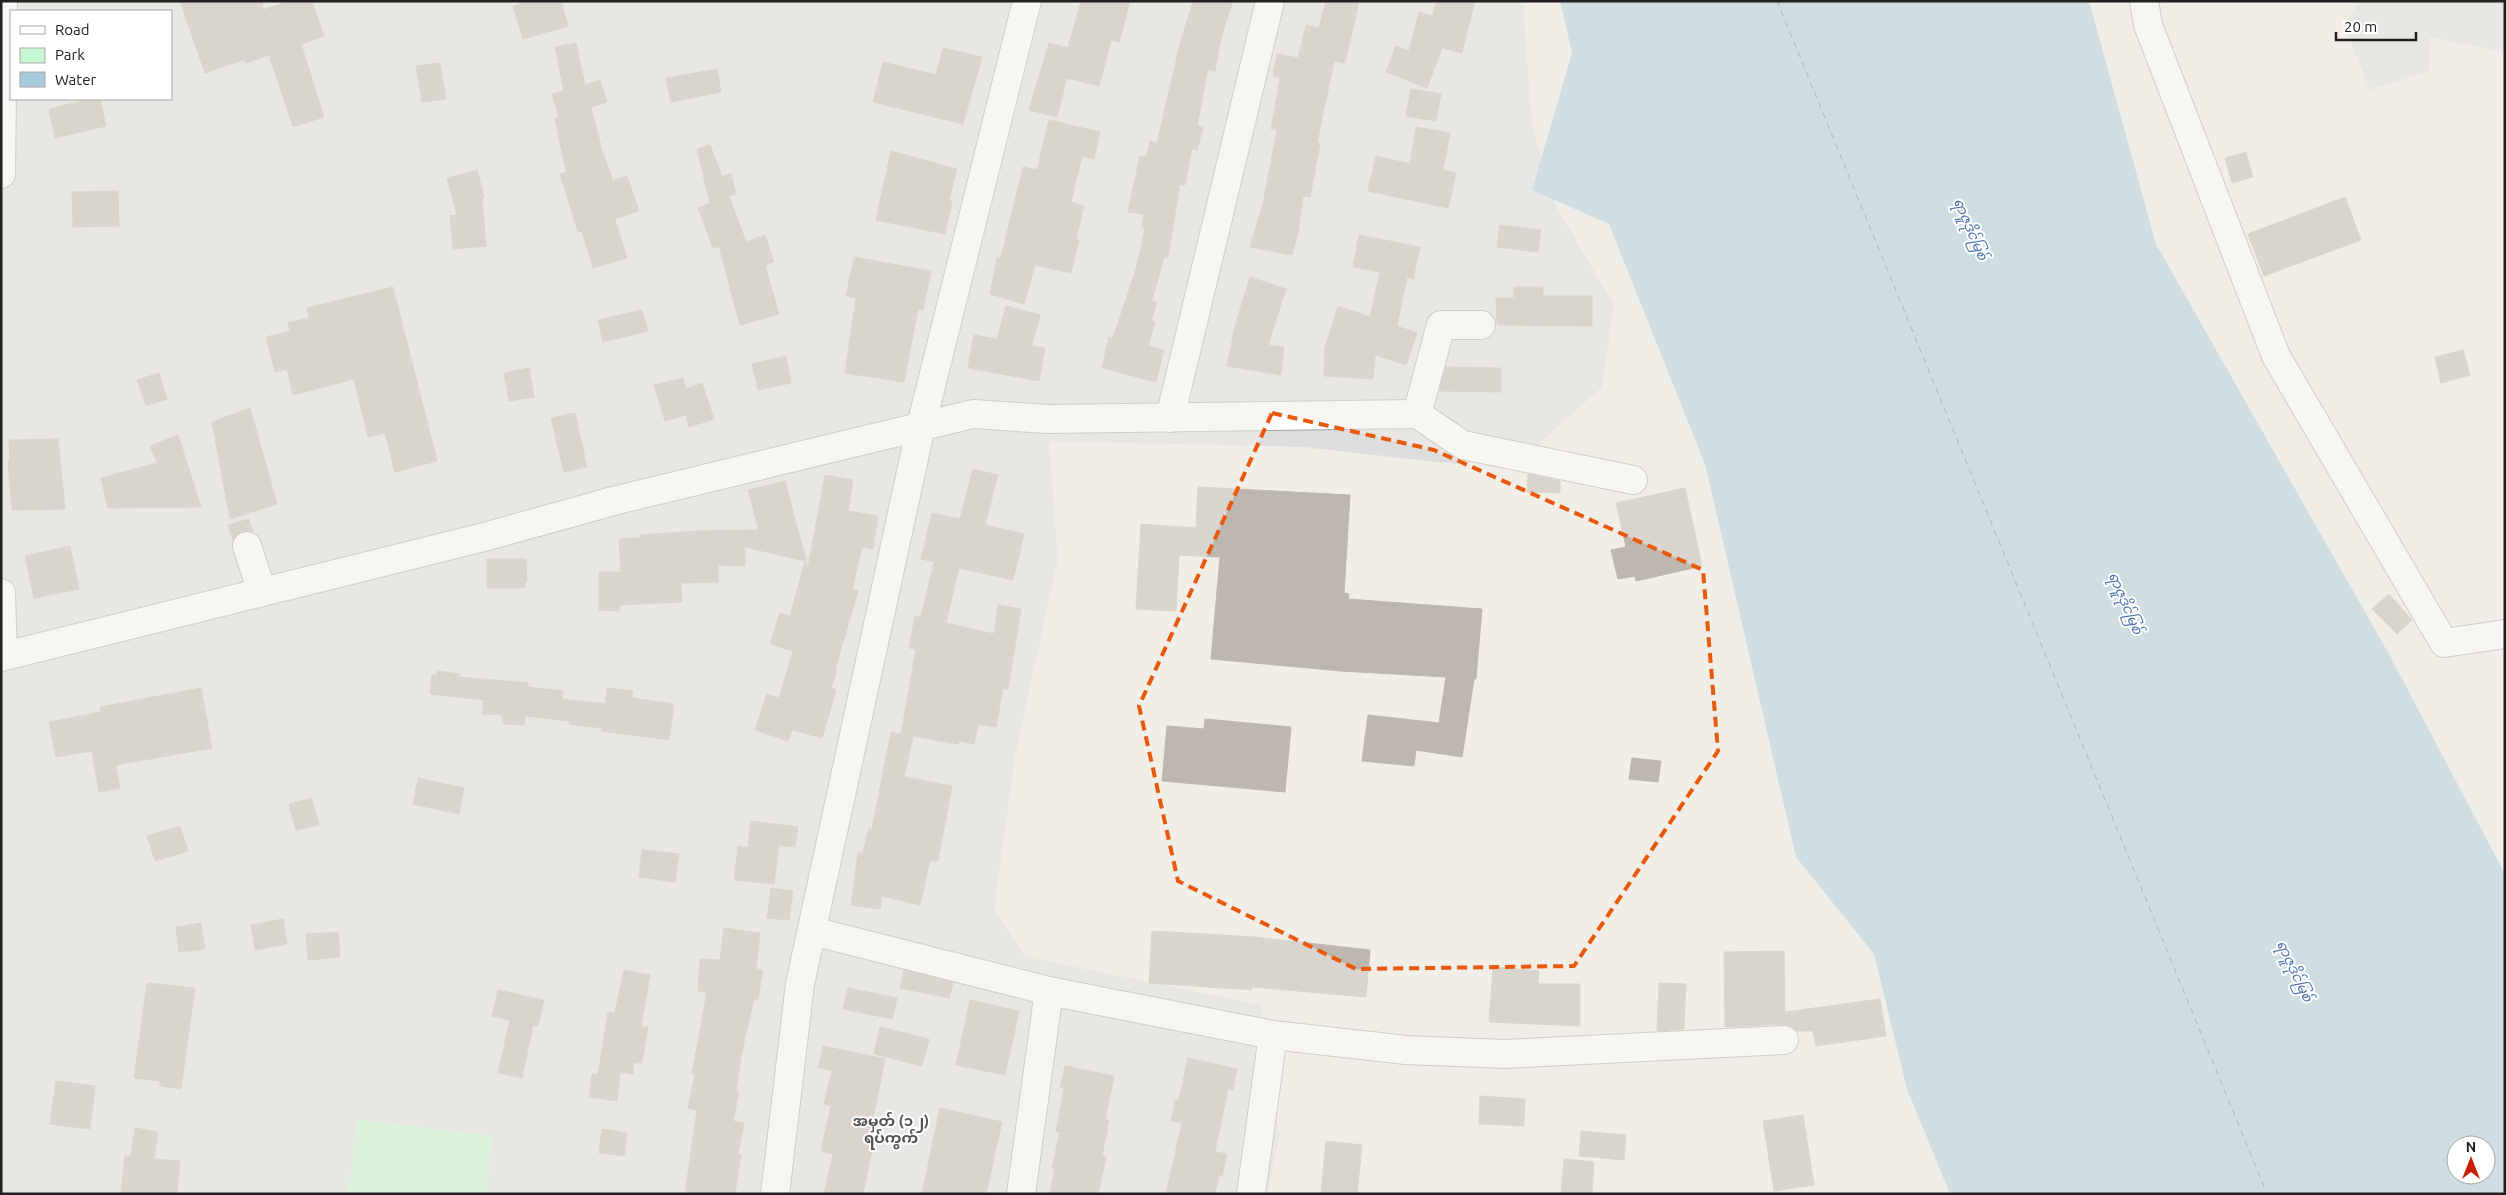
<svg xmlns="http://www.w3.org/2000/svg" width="2506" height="1195" viewBox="0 0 2506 1195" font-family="Ubuntu,'Noto Sans Myanmar',sans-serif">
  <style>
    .residential { fill: #dedddd; fill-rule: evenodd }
    .park { fill: #c6f7d0 }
    .water { fill: #a9cadc; fill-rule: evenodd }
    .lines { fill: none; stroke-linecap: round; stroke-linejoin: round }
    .ferry { stroke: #5073ac; stroke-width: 1; stroke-dasharray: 6 5; stroke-linecap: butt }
    .building { fill: #bdb7b0; stroke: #c1b7aa }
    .minor-casing { stroke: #a4a4a4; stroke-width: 30 }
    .minor { stroke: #fff; stroke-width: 28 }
    .marked { fill: none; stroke: #e8590c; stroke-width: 4; stroke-dasharray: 10 6; stroke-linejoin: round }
    .labels { text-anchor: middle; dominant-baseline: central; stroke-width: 4; stroke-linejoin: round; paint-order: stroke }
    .water-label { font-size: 14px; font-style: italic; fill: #5073ac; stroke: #fff }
    .quarter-label { font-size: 15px; font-weight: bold; fill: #535353; stroke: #fff }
  </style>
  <rect width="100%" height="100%" fill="#f0eee7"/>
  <g class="residential">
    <path d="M 1,1 L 1523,1 L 1532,124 L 1555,204 L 1614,305 L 1602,387 L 1525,456 L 1455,464 L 1303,447 L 1049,441 L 1058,559 L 1015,756 L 994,910 L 1026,957 L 1262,1005 L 1279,1136 L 1268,1194 L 1,1194 ZM 11,11 L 171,11 L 171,99 L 11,99 Z"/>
    <path d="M 2359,1 L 2505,1 L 2505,52 L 2430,37 L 2429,71 L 2370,90 L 2344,27 Z"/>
  </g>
  <path class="park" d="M 357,1119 L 493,1136 L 486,1194 L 348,1194 Z"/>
  <path class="water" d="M 1560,1 L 2089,1 L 2156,244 L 2390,656 L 2505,874 L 2505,1194 L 1950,1194 L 1907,1089 L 1874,954 L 1796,857 L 1705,464 L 1609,224 L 1532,190 L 1572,53 ZM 2456,1145 L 2486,1145 L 2486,1175 L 2456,1175 Z"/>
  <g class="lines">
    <path class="ferry" d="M 1777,1 L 2267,1194"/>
  </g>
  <g class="building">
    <path d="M 180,1 L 262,1 L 263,10 L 289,1 L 312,1 L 324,36 L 301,44 L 324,117 L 293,127 L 269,55 L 246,63 L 245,59 L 205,73 Z"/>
    <path d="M 528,1 L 561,1 L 568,26 L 523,39 L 513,6 Z"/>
    <path d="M 1081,1 L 1130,1 L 1119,42 L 1111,40 L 1099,86 L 1067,78 L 1057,117 L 1029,110 L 1049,43 L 1068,48 Z"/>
    <path d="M 1193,1 L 1233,1 L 1222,34 L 1215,71 L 1208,69 L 1197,126 L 1203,127 L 1197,150 L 1192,149 L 1185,185 L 1180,184 L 1168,257 L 1164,257 L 1152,301 L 1157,302 L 1151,321 L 1155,322 L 1148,346 L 1164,350 L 1156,382 L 1102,368 L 1109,337 L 1113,338 L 1136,269 L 1145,228 L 1142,227 L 1144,214 L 1128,212 L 1140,156 L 1147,157 L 1150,141 L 1157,143 L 1180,44 Z"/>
    <path d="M 1326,1 L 1359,1 L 1345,63 L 1334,61 L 1317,143 L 1320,144 L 1310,197 L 1303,196 L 1298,233 L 1292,255 L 1250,247 L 1263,204 L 1277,130 L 1271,129 L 1280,78 L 1273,76 L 1277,54 L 1298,58 L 1306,25 L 1319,28 Z"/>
    <path d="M 1436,1 L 1475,1 L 1462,53 L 1442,48 L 1427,88 L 1386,72 L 1396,46 L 1409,51 L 1419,12 L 1433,16 Z"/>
    <path d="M 576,43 L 585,85 L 600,80 L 607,102 L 591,107 L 602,150 L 613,181 L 627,176 L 639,211 L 615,219 L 627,258 L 593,268 L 582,231 L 578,232 L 560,174 L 566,172 L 555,118 L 559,117 L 552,94 L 564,91 L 555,47 Z"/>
    <path d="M 943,48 L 982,57 L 963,124 L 873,102 L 883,62 L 936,75 Z"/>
    <path d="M 440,63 L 446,99 L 422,102 L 416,66 Z"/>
    <path d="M 717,69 L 721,92 L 671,102 L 666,78 Z"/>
    <path d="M 1411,89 L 1441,94 L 1436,121 L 1406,116 Z"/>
    <path d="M 90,99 L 100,99 L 106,126 L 55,138 L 49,109 Z"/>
    <path d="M 1049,120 L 1100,132 L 1094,159 L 1082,156 L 1071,202 L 1084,206 L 1076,239 L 1079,240 L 1071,273 L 1035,265 L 1024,304 L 990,294 L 997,257 L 1001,258 L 1023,167 L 1037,170 Z"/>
    <path d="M 1416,127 L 1450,133 L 1443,170 L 1456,173 L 1448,208 L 1368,191 L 1376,156 L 1410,164 Z"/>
    <path d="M 710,145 L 722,176 L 731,174 L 736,194 L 729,196 L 746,242 L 765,235 L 774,262 L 765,265 L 779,314 L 740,325 L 719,246 L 713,248 L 698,208 L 710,203 L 697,149 Z"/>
    <path d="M 891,151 L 957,169 L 949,200 L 952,201 L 945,234 L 876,220 Z"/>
    <path d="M 2246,152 L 2253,177 L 2232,183 L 2225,158 Z"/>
    <path d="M 477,170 L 484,197 L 482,197 L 486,246 L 453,249 L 450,216 L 457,215 L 447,178 Z"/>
    <path d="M 118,191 L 119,226 L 73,227 L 72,192 Z"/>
    <path d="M 2345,197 L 2361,240 L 2264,276 L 2248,234 Z"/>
    <path d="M 1500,225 L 1541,230 L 1538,252 L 1497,247 Z"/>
    <path d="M 1359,235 L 1420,247 L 1413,279 L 1407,277 L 1397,326 L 1417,333 L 1406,365 L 1375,355 L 1373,379 L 1324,376 L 1325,348 L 1338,306 L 1370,317 L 1380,272 L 1353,267 Z"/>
    <path d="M 854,257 L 931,271 L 923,310 L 918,309 L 904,382 L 845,373 L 856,298 L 846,296 Z"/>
    <path d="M 1250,277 L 1286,289 L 1268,345 L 1284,347 L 1281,375 L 1227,366 L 1235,326 Z"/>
    <path d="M 393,287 L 437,461 L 395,472 L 385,433 L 368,437 L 354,379 L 293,395 L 287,369 L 275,372 L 266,337 L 290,331 L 288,323 L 309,318 L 307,308 Z"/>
    <path d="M 1514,287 L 1543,287 L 1543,296 L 1592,296 L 1592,326 L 1497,325 L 1496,298 L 1514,298 Z"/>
    <path d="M 1006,306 L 1040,315 L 1032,346 L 1045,348 L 1039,381 L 968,368 L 974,335 L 997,339 Z"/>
    <path d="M 642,310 L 648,331 L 603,342 L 598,320 Z"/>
    <path d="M 2463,350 L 2470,375 L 2441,383 L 2435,357 Z"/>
    <path d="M 786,356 L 791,383 L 758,390 L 752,364 Z"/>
    <path d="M 1446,367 L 1501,368 L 1501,392 L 1439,391 Z"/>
    <path d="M 529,368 L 534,397 L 509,401 L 504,373 Z"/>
    <path d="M 159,373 L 167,399 L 146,406 L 137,380 Z"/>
    <path d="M 683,378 L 686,389 L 702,383 L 714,419 L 689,427 L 686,415 L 665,421 L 654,385 Z"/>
    <path d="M 250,408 L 277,504 L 230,519 L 212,422 Z"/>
    <path d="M 575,413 L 587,467 L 564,472 L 551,418 Z"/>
    <path d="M 178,435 L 201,507 L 108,508 L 101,478 L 157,463 L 150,446 Z"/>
    <path d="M 58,439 L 65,509 L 12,510 L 8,461 L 10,461 L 9,440 Z"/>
    <path d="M 973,469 L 998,475 L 985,525 L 1024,534 L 1013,580 L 959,568 L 946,623 L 994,634 L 998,605 L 1021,609 L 1008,689 L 1003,688 L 996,727 L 978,724 L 974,744 L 959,741 L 958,744 L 901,734 L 916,649 L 909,648 L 915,616 L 921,617 L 934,562 L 921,559 L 932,513 L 960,519 Z"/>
    <path d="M 1528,474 L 1560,481 L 1560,493 L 1527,492 Z"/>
    <path d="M 825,475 L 853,480 L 848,511 L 878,516 L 873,549 L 862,547 L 852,590 L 858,591 L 835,670 L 837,670 L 831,688 L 836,690 L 822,738 L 792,730 L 788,741 L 755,730 L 767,694 L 779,698 L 793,651 L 770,644 L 780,613 L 790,616 L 805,561 L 745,547 L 745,566 L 718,565 L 718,582 L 681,583 L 682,602 L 620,605 L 620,611 L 599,610 L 599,572 L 621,572 L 619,539 L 640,538 L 640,535 L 698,531 L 759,530 L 748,490 L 785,481 L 808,568 Z"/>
    <path d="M 1198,487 L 1350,495 L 1344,593 L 1349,594 L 1348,599 L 1482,609 L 1476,679 L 1474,679 L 1462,757 L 1416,750 L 1414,766 L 1362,761 L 1368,715 L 1439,723 L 1446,677 L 1341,671 L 1211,659 L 1220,557 L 1179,555 L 1176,611 L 1136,609 L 1141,524 L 1196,528 Z"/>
    <path d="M 1685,488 L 1702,566 L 1636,581 L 1635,576 L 1618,579 L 1611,550 L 1626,547 L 1616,503 Z"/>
    <path d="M 249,519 L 253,532 L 242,531 L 233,540 L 228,525 Z"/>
    <path d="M 70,546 L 79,589 L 34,598 L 25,556 Z"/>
    <path d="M 487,559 L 526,559 L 527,581 L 525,581 L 525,588 L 487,588 Z"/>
    <path d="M 2389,594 L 2412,620 L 2397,634 L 2372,609 Z"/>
    <path d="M 437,671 L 460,674 L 459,677 L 528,683 L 528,687 L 563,691 L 562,699 L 605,704 L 607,688 L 633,691 L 632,698 L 674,704 L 669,740 L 601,731 L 602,728 L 569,724 L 570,721 L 525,716 L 524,725 L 504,724 L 502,715 L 482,714 L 484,700 L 430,694 L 432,675 L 437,676 Z"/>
    <path d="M 201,688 L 212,748 L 116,765 L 120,788 L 99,792 L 92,751 L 56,757 L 49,722 L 101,712 L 100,707 Z"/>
    <path d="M 1205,719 L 1291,727 L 1285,792 L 1162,781 L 1167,726 L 1204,729 Z"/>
    <path d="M 891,732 L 913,737 L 904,777 L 952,786 L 938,861 L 930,860 L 920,905 L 882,896 L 880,909 L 851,905 L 858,853 L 863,853 L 869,828 L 872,829 Z"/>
    <path d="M 1632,758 L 1661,761 L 1658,782 L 1629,779 Z"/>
    <path d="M 418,778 L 464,788 L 459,814 L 413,804 Z"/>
    <path d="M 312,798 L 319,825 L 296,830 L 289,804 Z"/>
    <path d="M 751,821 L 798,827 L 795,847 L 779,845 L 774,884 L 734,880 L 738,846 L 748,848 Z"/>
    <path d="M 180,826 L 188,851 L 155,861 L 147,836 Z"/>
    <path d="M 642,850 L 679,854 L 675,882 L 639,877 Z"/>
    <path d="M 771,888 L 793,891 L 789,920 L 767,918 Z"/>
    <path d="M 283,919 L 287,944 L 255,950 L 251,925 Z"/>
    <path d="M 201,923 L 205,949 L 179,952 L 176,927 Z"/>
    <path d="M 724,928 L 760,933 L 756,969 L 763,970 L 758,999 L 754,999 L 741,1056 L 736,1091 L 739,1092 L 733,1121 L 744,1123 L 738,1154 L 741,1155 L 735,1194 L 685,1194 L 697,1110 L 688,1108 L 695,1074 L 692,1073 L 707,992 L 698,991 L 700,959 L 720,960 Z"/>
    <path d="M 1152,931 L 1255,937 L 1370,950 L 1366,997 L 1252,987 L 1252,990 L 1149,983 Z"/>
    <path d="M 338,932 L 340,957 L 308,960 L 306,934 Z"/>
    <path d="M 1784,951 L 1785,1012 L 1880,999 L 1886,1036 L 1816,1046 L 1813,1031 L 1796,1031 L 1791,1026 L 1783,1024 L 1725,1027 L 1724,952 Z"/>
    <path d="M 1493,967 L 1539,971 L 1538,984 L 1580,984 L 1580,1026 L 1489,1022 Z"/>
    <path d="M 624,970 L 650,975 L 641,1027 L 648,1027 L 642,1063 L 634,1062 L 633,1074 L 620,1072 L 617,1101 L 589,1097 L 592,1074 L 598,1075 L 608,1012 L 615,1013 Z"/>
    <path d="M 904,970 L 953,983 L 949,998 L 900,988 Z"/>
    <path d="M 147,983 L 195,988 L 181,1089 L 160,1086 L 160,1081 L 134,1078 Z"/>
    <path d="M 1659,983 L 1686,984 L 1684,1029 L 1657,1031 Z"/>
    <path d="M 848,988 L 897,998 L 892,1019 L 843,1009 Z"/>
    <path d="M 498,990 L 544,1000 L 538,1026 L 533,1025 L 522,1078 L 498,1073 L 510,1020 L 492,1016 Z"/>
    <path d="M 970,1000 L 1019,1011 L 1005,1075 L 956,1065 Z"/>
    <path d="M 880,1027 L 929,1039 L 922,1066 L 874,1054 Z"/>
    <path d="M 823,1046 L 885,1059 L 869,1139 L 874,1140 L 863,1194 L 824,1194 L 833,1154 L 821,1151 L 831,1106 L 824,1104 L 832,1070 L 818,1068 Z"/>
    <path d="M 1188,1058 L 1237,1069 L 1233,1090 L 1228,1089 L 1215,1152 L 1227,1154 L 1222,1176 L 1219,1175 L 1215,1194 L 1166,1194 L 1182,1123 L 1171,1121 L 1175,1100 L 1179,1100 Z"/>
    <path d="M 1065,1066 L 1114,1076 L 1105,1120 L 1109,1120 L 1102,1156 L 1106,1157 L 1098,1194 L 1050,1194 L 1055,1168 L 1052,1168 L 1060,1132 L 1056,1131 L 1064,1088 L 1060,1087 Z"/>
    <path d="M 56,1081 L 95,1086 L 90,1129 L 50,1124 Z"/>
    <path d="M 1480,1096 L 1525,1099 L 1524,1126 L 1479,1124 Z"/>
    <path d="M 940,1108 L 1002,1122 L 986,1194 L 922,1194 Z"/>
    <path d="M 1803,1115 L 1814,1185 L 1774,1191 L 1763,1121 Z"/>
    <path d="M 135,1128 L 158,1132 L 154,1159 L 180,1161 L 177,1194 L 121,1194 L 125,1156 L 131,1156 Z"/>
    <path d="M 602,1129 L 627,1133 L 624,1156 L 599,1153 Z"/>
    <path d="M 1581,1131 L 1626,1135 L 1624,1160 L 1579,1156 Z"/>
    <path d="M 1326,1141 L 1362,1145 L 1357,1194 L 1321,1194 Z"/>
    <path d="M 1564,1159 L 1594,1162 L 1592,1194 L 1561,1194 Z"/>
  </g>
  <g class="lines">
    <defs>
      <g id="minor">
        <path d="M 2144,1 L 2148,25 L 2276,356 L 2444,643 L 2505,634"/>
        <path d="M 1,174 L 3,1"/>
        <path d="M 1417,414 L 1441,325 L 1481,325"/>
        <path d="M 1170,418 L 1270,1"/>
        <path d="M 247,546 L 262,592"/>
        <path d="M 1,593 L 3,656"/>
        <path d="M 1,657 L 484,537 L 617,500 L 973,414 L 1048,419 L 1417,414 L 1463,445 L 1633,480"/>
        <path d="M 812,931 L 1049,991 L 1273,1035 L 1406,1050 L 1505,1054 L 1784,1040"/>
        <path d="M 775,1194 L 800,984 L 921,426 L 1027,1"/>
        <path d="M 1021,1194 L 1049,991"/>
        <path d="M 1251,1194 L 1273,1035"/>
      </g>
    </defs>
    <use href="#minor" class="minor-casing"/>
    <use href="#minor" class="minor"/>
  </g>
  <path d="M0 0H2506V1195H0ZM 1272,413 L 1434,450 L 1703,570 L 1718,751 L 1574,966 L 1356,969 L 1178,881 L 1139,706 Z" fill="#f0eee7" fill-opacity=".55" fill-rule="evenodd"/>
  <path class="marked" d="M 1272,413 L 1434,450 L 1703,570 L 1718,751 L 1574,966 L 1356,969 L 1178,881 L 1139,706 Z"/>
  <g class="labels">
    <g class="water-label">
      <text transform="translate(1971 229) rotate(67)">ရာဇူဒိုင်မြစ်</text>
      <text transform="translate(2126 603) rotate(67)">ရာဇူဒိုင်မြစ်</text>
      <text transform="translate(2295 971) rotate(65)">ရာဇူဒိုင်မြစ်</text>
    </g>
    <g class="quarter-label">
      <text x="891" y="1120">အမှတ် (၁၂)<tspan x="891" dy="17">ရပ်ကွက်</tspan></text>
    </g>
  </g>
  <rect width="2506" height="1195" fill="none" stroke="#202020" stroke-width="5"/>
  <rect x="10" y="10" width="162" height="90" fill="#ffffff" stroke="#a6a6a6"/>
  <rect x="20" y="26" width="25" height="8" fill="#ffffff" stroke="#a6a6a6"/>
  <text x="55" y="35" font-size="15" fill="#202020">Road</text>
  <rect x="20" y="48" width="25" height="15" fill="#c6f7d0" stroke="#a6a6a6"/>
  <text x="55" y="60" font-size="15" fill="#202020">Park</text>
  <rect x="20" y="72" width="25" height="15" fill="#a9cadc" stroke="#a6a6a6"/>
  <text x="55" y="85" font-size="15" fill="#202020">Water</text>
  <g transform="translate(2471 1160)"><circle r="24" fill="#ffffff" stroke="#a6a6a6"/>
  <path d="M0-4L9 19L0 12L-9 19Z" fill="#c71f09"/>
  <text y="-8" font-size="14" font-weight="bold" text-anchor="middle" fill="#202020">N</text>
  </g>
  <path d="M2336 32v8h80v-8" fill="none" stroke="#202020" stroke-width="2.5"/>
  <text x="2344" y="32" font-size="15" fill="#202020" stroke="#ffffff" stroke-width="4" paint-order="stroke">20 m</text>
</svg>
